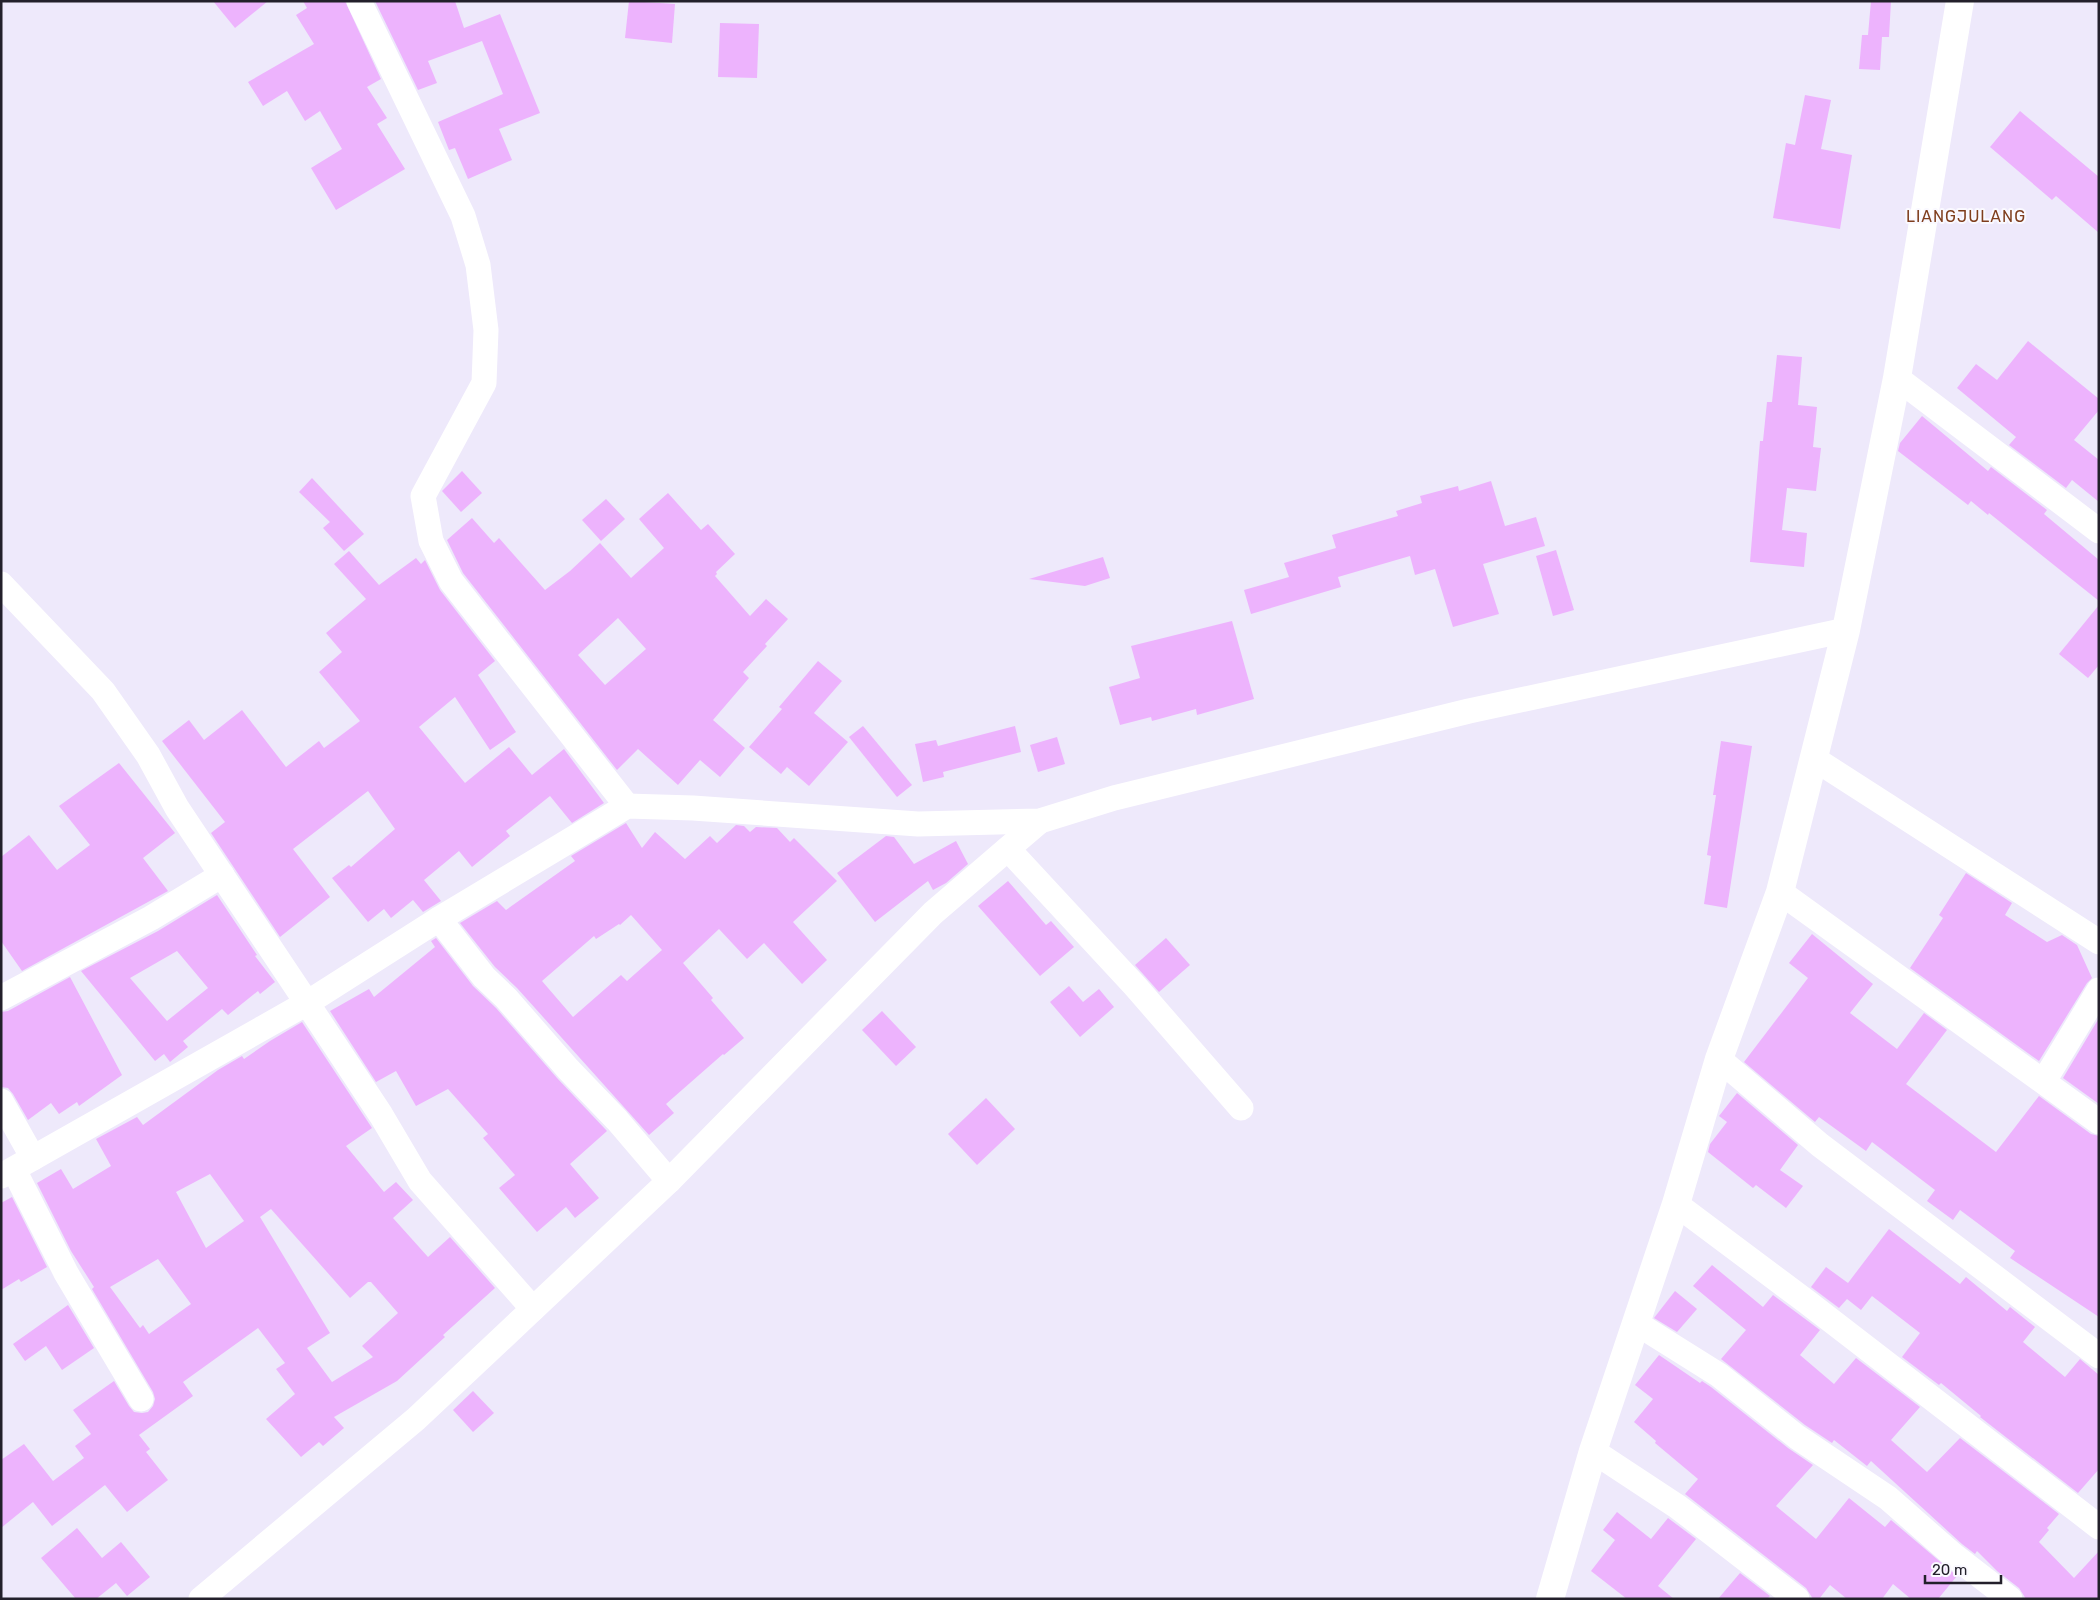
<svg xmlns="http://www.w3.org/2000/svg" width="2100" height="1600" viewBox="0 0 2100 1600" font-family="Rubik,sans-serif">
  <style>
    .building { fill: #edb3fd; fill-rule: evenodd }
    .lines { fill: none; stroke-linecap: round; stroke-linejoin: round }
    .minor { stroke: #fff; stroke-width: 25 }
    .major { stroke: #fff; stroke-width: 28 }
    .labels { text-anchor: middle; dominant-baseline: central; stroke-width: 4; stroke-linejoin: round; paint-order: stroke }
    .quarter-label { font-size: 16px; letter-spacing: 1px; fill: #7f3e1e; stroke: #faf9ff }
  </style>
  <rect width="100%" height="100%" fill="#eee9fb"/>
  <g class="building">
    <path d="M 213,1 L 268,1 L 235,28 Z"/>
    <path d="M 303,1 L 345,1 L 381,79 L 367,87 L 387,118 L 377,124 L 405,169 L 336,210 L 311,168 L 342,149 L 320,111 L 305,121 L 287,91 L 263,106 L 248,82 L 314,44 L 296,15 L 307,8 Z"/>
    <path d="M 375,1 L 455,1 L 464,28 L 500,14 L 540,113 L 499,129 L 512,160 L 468,179 L 455,148 L 449,150 L 438,122 L 503,94 L 482,41 L 428,61 L 437,83 L 418,90 Z"/>
    <path d="M 629,1 L 675,4 L 672,43 L 625,38 Z"/>
    <path d="M 1871,1 L 1891,1 L 1889,37 L 1882,37 L 1880,70 L 1859,69 L 1862,35 L 1868,35 Z"/>
    <path d="M 720,23 L 759,24 L 757,78 L 718,77 Z"/>
    <path d="M 1805,95 L 1831,100 L 1821,149 L 1852,155 L 1840,229 L 1773,218 L 1786,143 L 1795,145 Z"/>
    <path d="M 2020,111 L 2099,177 L 2099,233 L 2056,196 L 2052,200 L 1990,147 Z"/>
    <path d="M 2028,341 L 2099,399 L 2099,410 L 2074,440 L 2099,460 L 2099,502 L 2072,480 L 2066,488 L 2009,445 L 2016,437 L 1957,388 L 1976,364 L 1997,380 Z"/>
    <path d="M 1777,355 L 1802,357 L 1798,405 L 1817,407 L 1813,447 L 1821,448 L 1816,491 L 1787,488 L 1782,530 L 1807,533 L 1804,567 L 1750,562 L 1760,441 L 1763,441 L 1767,402 L 1772,402 Z"/>
    <path d="M 1922,416 L 1988,471 L 1991,467 L 2047,510 L 2044,514 L 2099,560 L 2099,601 L 1989,513 L 1988,515 L 1971,501 L 1968,505 L 1898,451 L 1900,443 Z"/>
    <path d="M 462,471 L 482,493 L 461,512 L 442,491 Z"/>
    <path d="M 312,478 L 364,534 L 344,551 L 323,528 L 330,522 L 299,492 Z"/>
    <path d="M 1491,481 L 1505,526 L 1536,517 L 1545,546 L 1483,564 L 1499,614 L 1453,627 L 1435,569 L 1415,575 L 1410,556 L 1338,577 L 1341,587 L 1251,614 L 1244,590 L 1289,577 L 1284,563 L 1336,548 L 1332,535 L 1398,516 L 1396,511 L 1422,503 L 1420,496 L 1458,486 L 1459,491 Z"/>
    <path d="M 668,493 L 701,530 L 708,524 L 735,554 L 716,572 L 717,574 L 715,576 L 750,616 L 766,599 L 788,619 L 765,644 L 767,646 L 743,672 L 749,678 L 713,720 L 745,748 L 720,777 L 700,760 L 678,785 L 638,749 L 617,770 L 463,573 L 447,540 L 472,518 L 494,543 L 499,538 L 545,590 L 570,571 L 600,543 L 631,578 L 664,548 L 639,519 ZM 618,618 L 646,649 L 605,685 L 578,655 Z"/>
    <path d="M 606,499 L 625,519 L 601,541 L 582,520 Z"/>
    <path d="M 1556,550 L 1574,610 L 1553,616 L 1536,556 Z"/>
    <path d="M 349,551 L 379,585 L 416,558 L 421,564 L 425,560 L 440,590 L 495,661 L 478,675 L 516,732 L 490,750 L 455,697 L 419,727 L 465,783 L 509,747 L 532,775 L 564,749 L 604,803 L 572,823 L 550,796 L 506,831 L 510,836 L 472,867 L 459,851 L 424,880 L 441,901 L 423,912 L 413,900 L 391,918 L 384,909 L 368,922 L 332,878 L 349,865 L 351,867 L 395,829 L 368,791 L 293,849 L 330,897 L 280,937 L 211,833 L 225,822 L 162,741 L 189,720 L 204,740 L 242,710 L 286,767 L 319,741 L 324,748 L 360,721 L 319,672 L 342,652 L 326,633 L 366,599 L 334,564 Z"/>
    <path d="M 1103,557 L 1110,578 L 1085,586 L 1029,579 Z"/>
    <path d="M 2099,605 L 2099,665 L 2088,678 L 2059,654 Z"/>
    <path d="M 1232,621 L 1254,699 L 1197,715 L 1196,709 L 1152,721 L 1151,717 L 1120,725 L 1109,687 L 1140,678 L 1131,646 Z"/>
    <path d="M 818,661 L 842,681 L 814,713 L 848,742 L 809,786 L 787,767 L 781,774 L 749,747 L 782,709 L 779,707 Z"/>
    <path d="M 863,726 L 912,785 L 897,797 L 849,737 Z"/>
    <path d="M 1015,726 L 1021,752 L 943,772 L 944,777 L 923,782 L 915,744 L 936,740 L 938,746 Z"/>
    <path d="M 1057,737 L 1065,764 L 1038,772 L 1030,745 Z"/>
    <path d="M 1721,741 L 1752,746 L 1727,908 L 1704,904 L 1711,856 L 1707,855 L 1716,795 L 1713,795 Z"/>
    <path d="M 119,763 L 175,833 L 143,858 L 168,891 L 22,971 L 1,941 L 1,857 L 29,835 L 57,870 L 90,845 L 59,806 Z"/>
    <path d="M 626,823 L 642,848 L 655,832 L 685,859 L 710,836 L 717,843 L 736,825 L 744,826 L 750,832 L 756,827 L 777,828 L 790,842 L 794,838 L 837,881 L 793,922 L 827,960 L 802,984 L 764,943 L 747,959 L 719,929 L 683,963 L 713,998 L 711,1000 L 744,1038 L 724,1055 L 723,1054 L 666,1104 L 674,1113 L 649,1135 L 517,988 L 495,967 L 460,923 L 497,901 L 506,910 L 575,861 L 571,856 ZM 631,915 L 662,950 L 627,981 L 621,975 L 573,1017 L 542,981 L 594,936 L 596,939 L 619,924 L 620,925 Z"/>
    <path d="M 886,836 L 894,837 L 914,864 L 956,841 L 968,864 L 946,883 L 933,890 L 928,881 L 875,922 L 837,873 Z"/>
    <path d="M 1966,873 L 2012,903 L 2005,915 L 2047,942 L 2062,935 L 2077,945 L 2092,978 L 2087,983 L 2039,1061 L 1910,968 L 1943,918 L 1939,915 Z"/>
    <path d="M 1008,881 L 1046,925 L 1051,921 L 1074,947 L 1040,976 L 978,906 Z"/>
    <path d="M 217,895 L 257,955 L 255,956 L 275,982 L 260,994 L 258,991 L 228,1015 L 222,1009 L 183,1041 L 188,1047 L 170,1062 L 164,1054 L 155,1061 L 81,971 L 158,931 ZM 177,951 L 208,988 L 167,1021 L 130,978 Z"/>
    <path d="M 1812,934 L 1873,984 L 1850,1013 L 1897,1049 L 1924,1013 L 1947,1030 L 1906,1084 L 1996,1152 L 2039,1096 L 2091,1134 L 2099,1136 L 2099,1317 L 2010,1258 L 2015,1251 L 1960,1210 L 1953,1220 L 1927,1201 L 1935,1190 L 1872,1142 L 1866,1151 L 1819,1117 L 1815,1122 L 1744,1062 L 1808,978 L 1789,963 Z"/>
    <path d="M 436,938 L 473,986 L 496,1008 L 557,1078 L 607,1131 L 570,1164 L 599,1198 L 575,1218 L 566,1207 L 537,1232 L 499,1188 L 515,1175 L 483,1138 L 488,1134 L 448,1089 L 416,1106 L 396,1071 L 376,1082 L 330,1011 L 369,989 L 374,997 L 435,947 L 431,941 Z"/>
    <path d="M 1166,938 L 1190,965 L 1159,992 L 1135,965 Z"/>
    <path d="M 70,977 L 122,1075 L 79,1106 L 77,1102 L 59,1114 L 51,1103 L 28,1120 L 13,1094 L 8,1088 L 1,1087 L 1,1012 L 8,1011 Z"/>
    <path d="M 1069,986 L 1083,1002 L 1099,989 L 1114,1007 L 1080,1037 L 1050,1002 Z"/>
    <path d="M 882,1011 L 916,1047 L 896,1066 L 862,1030 Z"/>
    <path d="M 2099,1018 L 2099,1104 L 2063,1078 Z"/>
    <path d="M 302,1022 L 372,1128 L 346,1146 L 384,1192 L 396,1182 L 413,1200 L 393,1218 L 428,1257 L 450,1237 L 495,1288 L 443,1335 L 445,1337 L 397,1381 L 334,1417 L 344,1428 L 323,1446 L 319,1442 L 301,1457 L 266,1419 L 295,1394 L 276,1369 L 285,1363 L 258,1328 L 183,1382 L 193,1396 L 139,1435 L 150,1449 L 146,1452 L 168,1480 L 127,1512 L 105,1485 L 52,1526 L 33,1502 L 1,1528 L 1,1460 L 24,1444 L 53,1481 L 84,1458 L 75,1446 L 91,1434 L 73,1410 L 114,1381 L 129,1406 L 134,1412 L 142,1413 L 148,1412 L 153,1406 L 155,1399 L 153,1392 L 92,1289 L 94,1287 L 71,1251 L 37,1183 L 61,1169 L 73,1189 L 111,1166 L 96,1139 L 137,1117 L 143,1125 L 218,1070 L 242,1056 L 244,1059 L 270,1041 ZM 210,1174 L 244,1221 L 206,1248 L 176,1192 ZM 271,1209 L 350,1298 L 368,1282 L 371,1282 L 398,1313 L 362,1346 L 373,1357 L 332,1382 L 307,1348 L 330,1333 L 260,1217 ZM 158,1259 L 191,1304 L 149,1334 L 143,1325 L 140,1328 L 110,1287 Z"/>
    <path d="M 1737,1093 L 1798,1145 L 1780,1170 L 1803,1186 L 1786,1208 L 1756,1185 L 1753,1188 L 1708,1152 L 1710,1144 L 1727,1122 L 1719,1116 Z"/>
    <path d="M 986,1098 L 1015,1129 L 977,1165 L 948,1134 Z"/>
    <path d="M 12,1197 L 47,1267 L 21,1282 L 19,1279 L 1,1290 L 1,1203 Z"/>
    <path d="M 1889,1229 L 1960,1284 L 1966,1277 L 2007,1311 L 2010,1307 L 2035,1327 L 2023,1342 L 2065,1377 L 2080,1359 L 2099,1375 L 2099,1469 L 2078,1493 L 1980,1417 L 1981,1416 L 1941,1383 L 1939,1385 L 1902,1357 L 1920,1333 L 1872,1296 L 1861,1310 L 1847,1299 L 1839,1308 L 1811,1287 L 1826,1267 L 1848,1283 Z"/>
    <path d="M 1712,1265 L 1763,1307 L 1773,1295 L 1820,1330 L 1800,1355 L 1834,1384 L 1856,1358 L 1920,1407 L 1891,1440 L 1927,1472 L 1960,1438 L 2059,1514 L 2047,1528 L 2049,1530 L 2039,1542 L 2074,1578 L 2099,1551 L 2099,1599 L 2026,1599 L 2019,1588 L 1997,1571 L 1977,1551 L 1975,1554 L 1962,1544 L 1871,1461 L 1867,1466 L 1834,1440 L 1832,1443 L 1805,1425 L 1721,1359 L 1746,1330 L 1693,1286 Z"/>
    <path d="M 1675,1291 L 1697,1309 L 1677,1332 L 1654,1318 Z"/>
    <path d="M 68,1305 L 94,1348 L 62,1370 L 46,1346 L 25,1361 L 13,1344 Z"/>
    <path d="M 1659,1355 L 1700,1383 L 1702,1381 L 1711,1387 L 1788,1448 L 1813,1465 L 1776,1506 L 1816,1539 L 1849,1498 L 1885,1527 L 1891,1520 L 1957,1576 L 1938,1599 L 1911,1599 L 1893,1584 L 1882,1599 L 1847,1599 L 1830,1585 L 1819,1599 L 1813,1599 L 1806,1588 L 1685,1494 L 1698,1479 L 1655,1443 L 1656,1441 L 1634,1422 L 1653,1399 L 1635,1385 Z"/>
    <path d="M 473,1391 L 494,1413 L 473,1432 L 453,1410 Z"/>
    <path d="M 1617,1512 L 1651,1539 L 1668,1518 L 1696,1539 L 1658,1586 L 1674,1599 L 1627,1599 L 1591,1571 L 1615,1540 L 1603,1530 Z"/>
    <path d="M 77,1528 L 102,1558 L 121,1542 L 150,1577 L 127,1596 L 116,1583 L 96,1599 L 76,1599 L 41,1558 Z"/>
    <path d="M 1740,1573 L 1770,1596 L 1767,1599 L 1718,1599 Z"/>
  </g>
  <g class="lines">
    <g class="minor">
      <path d="M 359,1 L 463,216 L 478,265 L 486,330 L 484,383 L 423,496 L 431,541 L 451,581 L 627,806"/>
      <path d="M 1897,378 L 2099,531"/>
      <path d="M 1,584 L 103,691 L 148,755 L 177,808 L 307,1003 L 439,919 L 627,806 L 693,808 L 918,824 L 1040,821 L 1114,798 L 1469,711 L 1846,630"/>
      <path d="M 1813,758 L 2099,942"/>
      <path d="M 1008,849 L 1135,986 L 1241,1108"/>
      <path d="M 1780,892 L 2099,1122"/>
      <path d="M 439,919 L 484,977 L 506,998 L 568,1069 L 617,1120 L 669,1181"/>
      <path d="M 1,998 L 151,918 L 222,875"/>
      <path d="M 1719,1059 L 1820,1145 L 2099,1356"/>
      <path d="M 2044,1081 L 2099,990"/>
      <path d="M 1,1101 L 33,1158"/>
      <path d="M 14,1170 L 66,1273 L 141,1399"/>
      <path d="M 1,1176 L 307,1003 L 381,1115 L 420,1181 L 533,1309 L 416,1419 L 201,1599"/>
      <path d="M 1676,1204 L 1807,1302 L 2099,1527"/>
      <path d="M 533,1309 L 669,1181 L 933,913 L 1040,821"/>
      <path d="M 1636,1323 L 1719,1375 L 1797,1437 L 1888,1498 L 1953,1555 L 2010,1599"/>
      <path d="M 1593,1451 L 1678,1507 L 1797,1599"/>
    </g>
    <path class="major" d="M 1550,1599 L 1593,1451 L 1676,1204 L 1719,1059 L 1780,892 L 1846,630 L 1897,378 L 1960,1"/>
  </g>
  <g class="labels">
    <g class="quarter-label">
      <text x="1966" y="216">LIANGJULANG</text>
    </g>
  </g>
  <rect width="2100" height="1600" fill="none" stroke="#23202b" stroke-width="5"/>
  <path d="M1925 1575v8h76v-8" fill="none" stroke="#23202b" stroke-width="2.5"/>
  <text x="1932" y="1575" font-size="15" fill="#23202b" stroke="#faf9ff" stroke-width="4" paint-order="stroke">20 m</text>
</svg>
